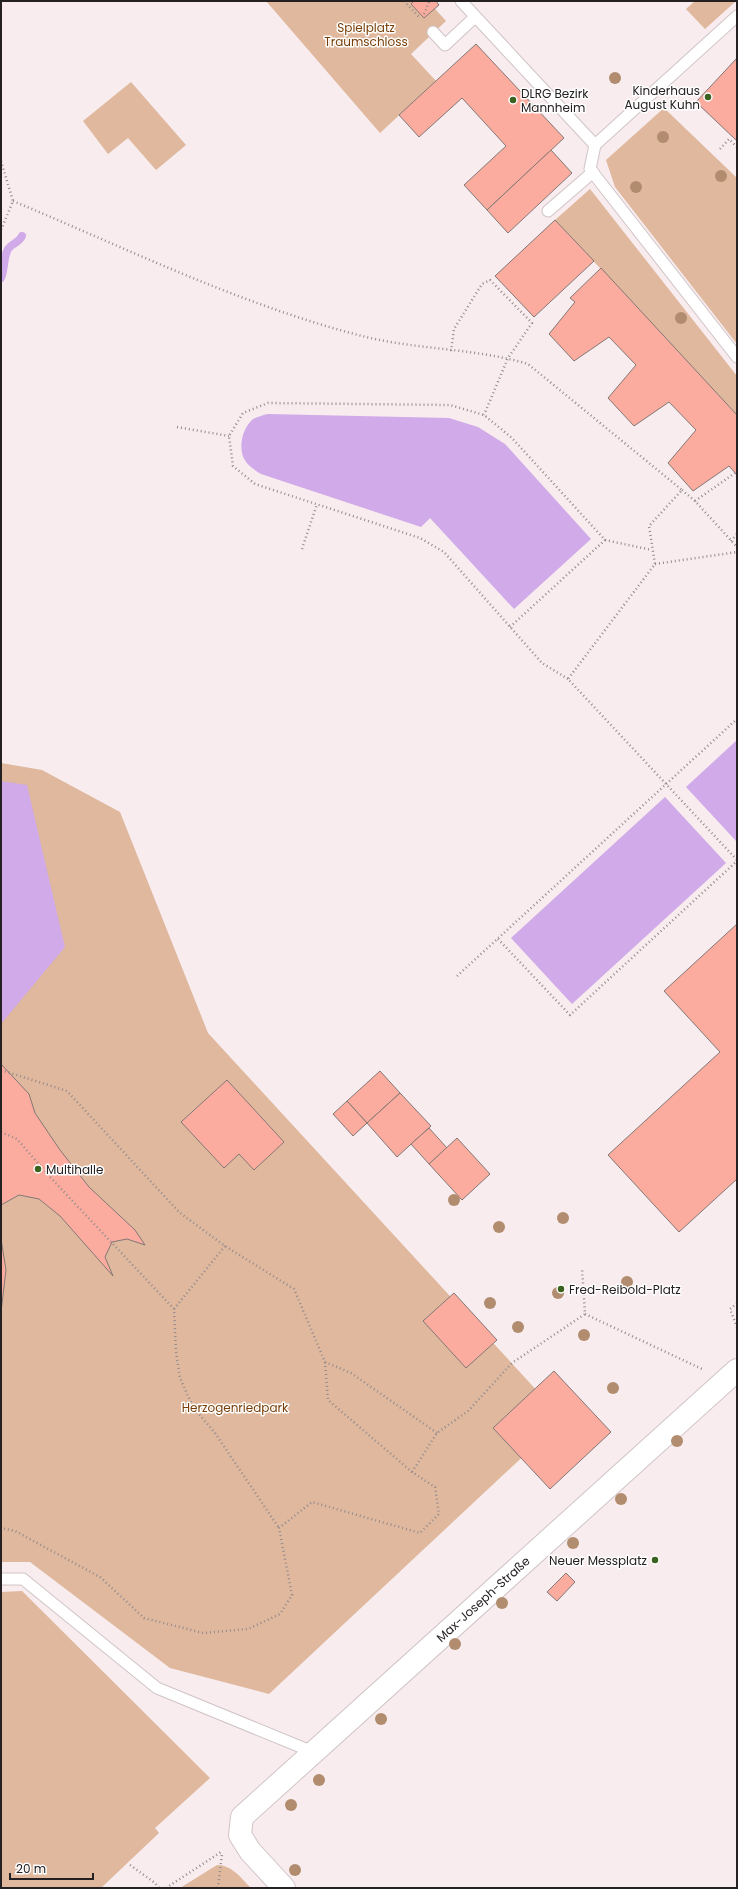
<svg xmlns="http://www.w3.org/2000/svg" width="738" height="1889" viewBox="0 0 738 1889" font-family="Poppins,sans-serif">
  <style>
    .green { fill: #dfb89d }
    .water { fill: #d0aae9 }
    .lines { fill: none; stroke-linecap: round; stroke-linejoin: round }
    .stream { stroke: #d0aae9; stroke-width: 8 }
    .building { fill: #fbac9f; stroke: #827876 }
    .lane-casing { stroke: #d0c4c7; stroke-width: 13 }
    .street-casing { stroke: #d0c4c7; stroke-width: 24 }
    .path { stroke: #948b8d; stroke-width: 2.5; stroke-dasharray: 1 3; stroke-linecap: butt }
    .lane { stroke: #fff; stroke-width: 11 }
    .street { stroke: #fff; stroke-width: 22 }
    .tree { fill: #b18c6e }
    .poi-dot { fill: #3b631f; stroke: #fff; stroke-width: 1.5 }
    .labels { text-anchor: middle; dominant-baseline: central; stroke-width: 3; stroke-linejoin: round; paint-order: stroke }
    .park-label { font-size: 12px; fill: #773d05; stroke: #fff }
    .poi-label { font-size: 12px; fill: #252021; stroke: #fff; text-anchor: start }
    .street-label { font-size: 12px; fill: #252021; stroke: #fff }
  </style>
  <rect width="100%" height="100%" fill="#f8ecee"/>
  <g class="green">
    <path d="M 266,1 L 428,1 L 446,21 L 411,54 L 436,81 L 380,133 Z"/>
    <path d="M 695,1 L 736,1 L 705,29 L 686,9 Z"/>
    <path d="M 131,82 L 186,145 L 156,170 L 128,138 L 108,154 L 83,121 Z"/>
    <path d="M 664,108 L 737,178 L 737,344 L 615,187 L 606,160 Z"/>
    <path d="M 590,189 L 737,376 L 737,415 L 555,220 Z"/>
    <path d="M 1,763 L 42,770 L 120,812 L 208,1033 L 563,1419 L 269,1694 L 170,1668 L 30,1562 L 1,1562 Z"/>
    <path d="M 22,1591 L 210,1778 L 155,1828 L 159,1833 L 101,1888 L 1,1888 L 1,1592 Z"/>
    <path d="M 217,1865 C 232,1865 241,1878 251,1888 L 180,1888 Z"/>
  </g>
  <g class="water">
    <path d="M 268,414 L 449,418 L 478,427 L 505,444 L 591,539 L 514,609 L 430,518 L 421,527 L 261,474 C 256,471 250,467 246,462 C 237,450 242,428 253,419 C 257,417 263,415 268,414 Z"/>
    <path d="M 737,740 L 737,842 L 686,787 Z"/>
    <path d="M 1,781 L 27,785 L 65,947 L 1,1024 Z"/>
    <path d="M 665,797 L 726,863 L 572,1004 L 511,938 Z"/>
  </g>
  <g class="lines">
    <path class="stream" d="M 1,278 C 5,269 3,258 8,249 C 12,243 19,243 22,236"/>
  </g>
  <g class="building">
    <path d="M 414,1 L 436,1 L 439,5 L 424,18 L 411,4 Z"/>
    <path d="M 476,44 L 564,138 L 487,210 L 464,185 L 506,146 L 462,98 L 419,137 L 399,115 Z"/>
    <path d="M 737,58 L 737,141 L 696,102 Z"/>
    <path d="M 551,150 L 572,173 L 508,233 L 487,210 Z"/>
    <path d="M 555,220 L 594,261 L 534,317 L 495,276 Z"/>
    <path d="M 601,268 L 737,415 L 737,475 L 729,466 L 693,491 L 668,463 L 696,430 L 669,402 L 634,426 L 608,398 L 636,365 L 609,337 L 574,361 L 549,334 L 575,302 L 570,298 Z"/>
    <path d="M 737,924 L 737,1179 L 679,1232 L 608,1155 L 720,1052 L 664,991 Z"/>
    <path d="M 1,1064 L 29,1094 L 35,1113 L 60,1150 L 89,1187 L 135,1230 L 145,1245 L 127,1239 L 112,1242 L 105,1257 L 113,1276 L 60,1216 L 39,1199 L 19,1195 L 1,1205 Z"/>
    <path d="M 380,1071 L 400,1093 L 367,1123 L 347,1101 Z"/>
    <path d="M 227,1080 L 284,1142 L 254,1170 L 239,1154 L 224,1168 L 181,1122 Z"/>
    <path d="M 400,1093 L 431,1126 L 397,1157 L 367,1123 Z"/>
    <path d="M 347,1101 L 367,1123 L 353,1136 L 333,1114 Z"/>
    <path d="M 429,1128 L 447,1148 L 429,1164 L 411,1144 Z"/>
    <path d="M 457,1138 L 490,1174 L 462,1200 L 429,1164 Z"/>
    <path d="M 1,1239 L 6,1270 L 1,1312 Z"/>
    <path d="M 454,1293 L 497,1340 L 466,1368 L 423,1321 Z"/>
    <path d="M 554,1371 L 611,1432 L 550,1489 L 493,1428 Z"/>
    <path d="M 566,1573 L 575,1582 L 557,1601 L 547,1592 Z"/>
  </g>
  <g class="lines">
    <defs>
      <g id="lane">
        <path d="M 461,1 L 595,145 L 737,16"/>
        <path d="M 433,32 L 445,45 L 475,17"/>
        <path d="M 595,145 L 590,169 L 737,357"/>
        <path d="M 548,211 L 593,172"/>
        <path d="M 1,1579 L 23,1579 L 157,1688 L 313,1752"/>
      </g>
      <path id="street" d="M 284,1888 L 250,1851 L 240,1835 L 242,1817 L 737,1370"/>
    </defs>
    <use href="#lane" class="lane-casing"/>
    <use href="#street" class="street-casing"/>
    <g class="path">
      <path d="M 404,1 L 420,18"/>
      <path d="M 424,14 L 429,2 L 432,1"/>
      <path d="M 720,149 L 729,139 L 737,147"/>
      <path d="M 1,161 L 13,201 L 1,230"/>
      <path d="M 13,201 C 128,249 241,305 362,336 C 417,350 475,348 528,364 L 682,490 L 649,526 L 655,564 L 568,679 L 737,860"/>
      <path d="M 451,351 L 454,329 L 482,284 L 490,280 L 532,323 L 508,358 L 484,415"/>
      <path d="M 177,427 L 229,436"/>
      <path d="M 682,490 L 695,501 L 737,547"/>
      <path d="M 695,501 L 735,473"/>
      <path d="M 605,540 L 652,550"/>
      <path d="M 731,541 L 737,534"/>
      <path d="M 302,549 L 317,504"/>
      <path d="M 655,564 L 737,552"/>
      <path d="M 510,627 L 605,540 L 512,438 L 484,415 L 450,405 L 268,403 L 243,413 L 229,436 L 233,466 L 255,484 L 420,538 L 444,552 L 542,663 L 568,679"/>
      <path d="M 498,939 L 570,1015 L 737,861"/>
      <path d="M 457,976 L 737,719"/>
      <path d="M 1,1070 L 67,1091 L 180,1213 L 225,1246 L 294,1289 L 325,1362 L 328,1400 L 412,1472 L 435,1487 L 439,1514 L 420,1533 L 312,1502 L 279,1528 L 292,1595 L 280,1614 L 248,1629 L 203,1633 L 144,1618 L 100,1577 L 15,1531 L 1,1528"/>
      <path d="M 1,1132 L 17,1139 L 50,1177 L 174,1309 L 176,1352 L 180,1378 L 193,1407 L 215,1433 L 279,1528"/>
      <path d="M 737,1303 L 730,1309 L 737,1327"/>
      <path d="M 174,1309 L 225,1246"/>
      <path d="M 585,1314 L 702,1369"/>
      <path d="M 325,1362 L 351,1373 L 437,1433"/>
      <path d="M 412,1472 L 437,1433 L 468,1411 L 512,1363 L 585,1314 L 582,1268"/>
      <path d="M 130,1865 L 155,1883 L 159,1888"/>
      <path d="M 166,1888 L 221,1852"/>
      <path d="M 218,1888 L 222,1854"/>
    </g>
    <use href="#lane" class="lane"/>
    <use href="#street" class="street"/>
  </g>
  <g class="tree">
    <circle cx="615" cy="78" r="6"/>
    <circle cx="663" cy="137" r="6"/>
    <circle cx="721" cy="176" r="6"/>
    <circle cx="636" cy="187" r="6"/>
    <circle cx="681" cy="318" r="6"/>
    <circle cx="454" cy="1200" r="6"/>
    <circle cx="563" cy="1218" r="6"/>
    <circle cx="499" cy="1227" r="6"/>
    <circle cx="627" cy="1282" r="6"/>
    <circle cx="558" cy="1293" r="6"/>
    <circle cx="490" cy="1303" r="6"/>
    <circle cx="518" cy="1327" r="6"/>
    <circle cx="584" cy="1335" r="6"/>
    <circle cx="613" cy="1388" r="6"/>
    <circle cx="677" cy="1441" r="6"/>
    <circle cx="621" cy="1499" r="6"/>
    <circle cx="573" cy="1543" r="6"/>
    <circle cx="502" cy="1603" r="6"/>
    <circle cx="455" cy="1644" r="6"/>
    <circle cx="381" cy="1719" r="6"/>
    <circle cx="319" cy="1780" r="6"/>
    <circle cx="291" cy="1805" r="6"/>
    <circle cx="295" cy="1870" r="6"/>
  </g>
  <g class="poi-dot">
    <circle cx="708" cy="97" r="4"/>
    <circle cx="513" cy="100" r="4"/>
    <circle cx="38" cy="1169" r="4"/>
    <circle cx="561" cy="1289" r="4"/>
    <circle cx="655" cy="1560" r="4"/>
  </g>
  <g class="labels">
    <g class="park-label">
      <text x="366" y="27">Spielplatz<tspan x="366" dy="14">Traumschloss</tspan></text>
      <text x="235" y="1407">Herzogenriedpark</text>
    </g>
    <g class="poi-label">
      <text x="700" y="90" text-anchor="end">Kinderhaus<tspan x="700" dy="14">August Kuhn</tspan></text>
      <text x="521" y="93">DLRG Bezirk<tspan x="521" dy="14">Mannheim</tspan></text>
      <text x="46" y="1169">Multihalle</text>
      <text x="569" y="1289">Fred-Reibold-Platz</text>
      <text x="647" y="1560" text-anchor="end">Neuer Messplatz</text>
    </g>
    <g class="street-label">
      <text transform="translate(483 1599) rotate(-42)">Max-Joseph-Straße</text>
    </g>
  </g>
  <rect width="738" height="1889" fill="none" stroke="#252021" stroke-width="4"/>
  <path d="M10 1873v6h83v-6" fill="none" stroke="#252021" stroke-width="2"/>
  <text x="16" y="1873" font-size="12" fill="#252021" stroke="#ffffff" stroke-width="3" paint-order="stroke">20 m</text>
</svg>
